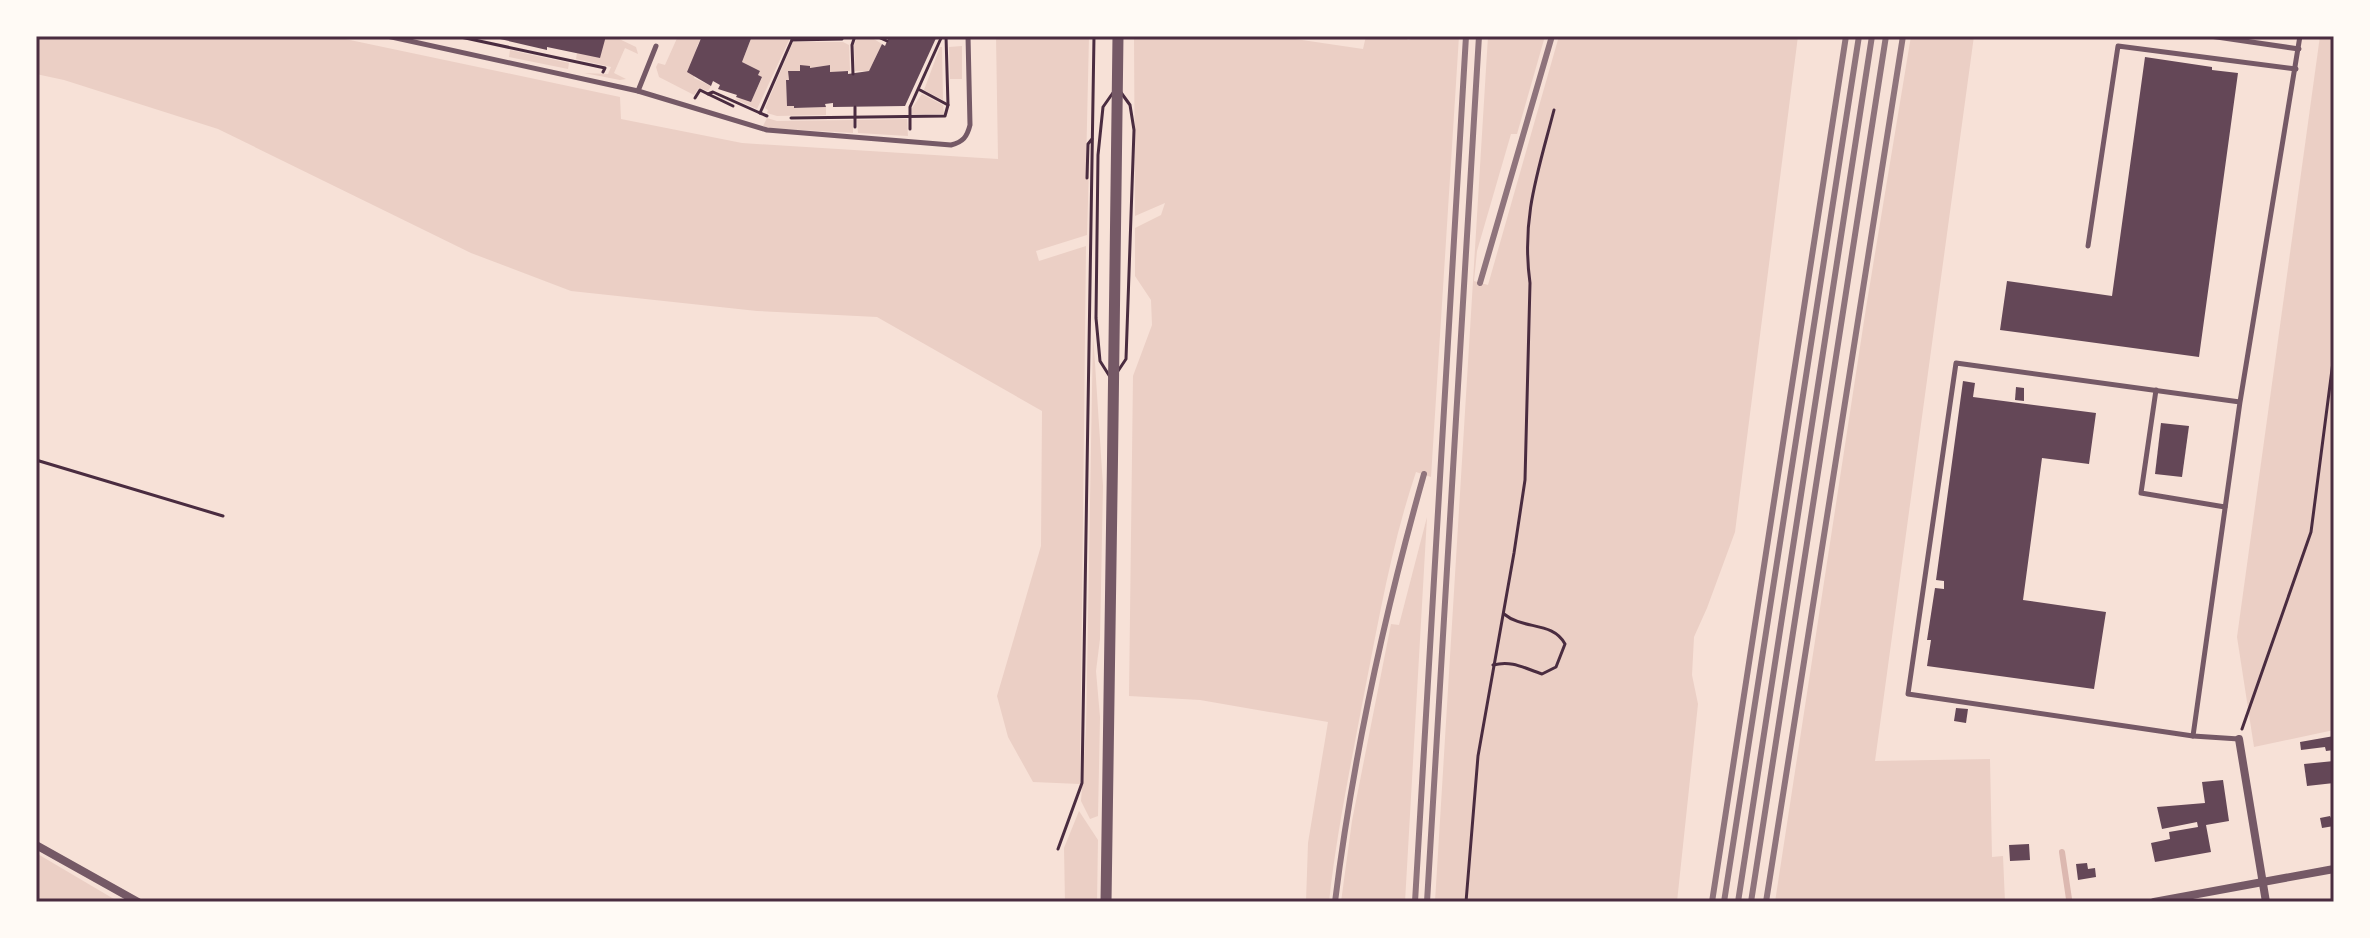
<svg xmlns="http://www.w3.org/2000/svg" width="2370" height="938" viewBox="0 0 2370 938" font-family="Commissioner,sans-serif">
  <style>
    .green { fill: #ebcfc5 }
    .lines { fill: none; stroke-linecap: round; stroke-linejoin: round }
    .stream { stroke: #dcb8b0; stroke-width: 6 }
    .building { fill: #644757 }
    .path { stroke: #4a2c40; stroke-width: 3 }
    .service { stroke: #755966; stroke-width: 5 }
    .minor { stroke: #755966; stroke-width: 8 }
    .tertiary { stroke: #755966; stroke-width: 11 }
    .rail { stroke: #8f747c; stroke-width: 6 }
    .neatline { fill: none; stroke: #4a2c40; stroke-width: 3 }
  </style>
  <rect width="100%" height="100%" fill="#f7e1d7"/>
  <g class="green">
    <path d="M 36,36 L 331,36 L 620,97 L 621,119 L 742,143 L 998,159 L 996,36 L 1089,36 L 1086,167 L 1089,167 L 1087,235 L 1036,251 L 1039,261 L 1086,246 L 1080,784 L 1033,782 L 1008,737 L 997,696 L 1041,546 L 1042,411 L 877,317 L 757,311 L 571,291 L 471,253 L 218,129 L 64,80 L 36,74 Z"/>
    <path d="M 606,36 L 613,36 L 636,47 L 638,54 L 625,48 L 614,73 L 626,79 L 620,80 L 584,73 L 608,74 L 611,67 L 576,59 L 577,53 Z"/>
    <path d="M 678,36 L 702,36 L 697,46 L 694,78 L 711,86 L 708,91 L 699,88 L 694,95 L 659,77 L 656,67 L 658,63 L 665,65 Z"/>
    <path d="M 752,36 L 791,36 L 757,109 L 735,99 L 744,98 L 751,101 L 762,78 L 758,75 L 760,71 L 742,62 Z"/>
    <path d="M 858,36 L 869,36 L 882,44 L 869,71 L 855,71 L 854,45 Z"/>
    <path d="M 1134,36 L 1275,36 L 1363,49 L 1366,36 L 1404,36 L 1408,40 L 1420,36 L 1459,36 L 1431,477 L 1416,472 C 1390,549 1377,630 1361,710 C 1349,774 1336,837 1329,902 L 1306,902 L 1308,843 L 1328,722 L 1200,700 L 1129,696 L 1133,376 L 1152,325 L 1151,300 L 1135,276 L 1135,228 L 1161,215 L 1165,203 L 1135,216 Z"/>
    <path d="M 1488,36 L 1545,36 L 1517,134 L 1511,134 L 1477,251 L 1474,281 L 1488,285 L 1559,36 L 1798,36 L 1735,532 L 1707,608 L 1694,637 L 1692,675 L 1698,704 L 1677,902 L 1435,902 Z"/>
    <path d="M 1911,36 L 1974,36 L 1875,761 L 1990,759 L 1992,857 L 2003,856 L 2005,902 L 1775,902 L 1866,308 Z"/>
    <path d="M 2320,36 L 2334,36 L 2334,730 L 2254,747 L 2237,637 Z"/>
    <path d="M 793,42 L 843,42 L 849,45 L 850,71 L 830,72 L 830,65 L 810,68 L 801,66 L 800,71 L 788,71 L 789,80 L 786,81 L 787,105 L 794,106 L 794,108 L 826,107 L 826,115 L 777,116 L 767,113 L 768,110 L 765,108 Z"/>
    <path d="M 962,46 L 962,79 L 950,79 L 949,47 Z"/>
    <path d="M 940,47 L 942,47 L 943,100 L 924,90 Z"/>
    <path d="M 510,50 L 569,63 L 568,69 L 509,57 Z"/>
    <path d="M 922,94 L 943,105 L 944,114 L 912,114 L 912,108 Z"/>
    <path d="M 767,118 L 777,121 L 853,120 L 853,133 L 768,128 L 763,126 Z"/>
    <path d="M 907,119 L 908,136 L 858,133 L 857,120 Z"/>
    <path d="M 1093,333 L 1103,486 L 1100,639 L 1096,671 L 1100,717 L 1098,816 L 1090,819 L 1081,801 L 1086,729 Z"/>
    <path d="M 1427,517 L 1405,902 L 1341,902 L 1352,821 L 1391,624 L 1399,625 Z"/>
    <path d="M 1079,811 L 1098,840 L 1097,902 L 1065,902 L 1064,848 Z"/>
    <path d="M 36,853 L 119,902 L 36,902 Z"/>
  </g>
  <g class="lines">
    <path class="stream" d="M 2062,852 L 2069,899"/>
  </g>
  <g class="building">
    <path d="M 487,36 L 606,36 L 600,58 L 547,47 L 547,50 Z"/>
    <path d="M 702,36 L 752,36 L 742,62 L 760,71 L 758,75 L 762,77 L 751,102 L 736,97 L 737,95 L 718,89 L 720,85 L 713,81 L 711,86 L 687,72 Z"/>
    <path d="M 882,36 L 937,36 L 905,106 L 833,107 L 833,103 L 825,104 L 826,107 L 794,108 L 794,106 L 787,106 L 786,80 L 789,80 L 788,71 L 800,71 L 800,65 L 810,66 L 810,68 L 830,65 L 830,72 L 848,71 L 848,74 L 869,71 L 882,44 L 885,46 L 888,39 Z"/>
    <path d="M 2145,57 L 2212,67 L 2212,70 L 2238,73 L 2199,357 L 2000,330 L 2007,281 L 2112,296 Z"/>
    <path d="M 1963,381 L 1975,383 L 1973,397 L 2096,413 L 2089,464 L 2042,458 L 2023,600 L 2106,612 L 2094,689 L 1927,666 L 1931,640 L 1927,640 L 1935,588 L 1944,589 L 1944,581 L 1936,580 Z"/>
    <path d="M 2016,387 L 2024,388 L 2024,401 L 2015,400 Z"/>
    <path d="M 2161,423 L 2189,426 L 2182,477 L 2155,474 Z"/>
    <path d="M 1956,708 L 1968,709 L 1966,723 L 1954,721 Z"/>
    <path d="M 2334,736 L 2334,750 L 2326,751 L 2325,747 L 2301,750 L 2300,742 Z"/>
    <path d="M 2334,761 L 2334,783 L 2307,786 L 2304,764 Z"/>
    <path d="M 2223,780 L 2229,821 L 2206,825 L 2211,852 L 2155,862 L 2151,843 L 2170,839 L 2169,832 L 2198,827 L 2197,822 L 2162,829 L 2157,807 L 2205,803 L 2202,782 Z"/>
    <path d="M 2330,816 L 2331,818 L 2334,818 L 2334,826 L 2322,828 L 2320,818 Z"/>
    <path d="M 2029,844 L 2030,860 L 2010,861 L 2009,845 Z"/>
    <path d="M 2087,863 L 2088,869 L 2095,868 L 2096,877 L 2078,880 L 2076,864 Z"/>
  </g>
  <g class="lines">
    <g class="path">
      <path d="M 456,36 L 605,68 L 603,72"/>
      <path d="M 793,36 L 792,40 L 842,39 L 843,36"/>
      <path d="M 876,36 L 887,41"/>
      <path d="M 853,74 L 852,45 L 855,36"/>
      <path d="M 1117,87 L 1130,105 L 1134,130 L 1126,359 L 1112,380 L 1100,361 L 1096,318 L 1098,155 L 1103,107 Z"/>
      <path d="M 920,90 L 948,105"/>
      <path d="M 708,94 L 733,106"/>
      <path d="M 695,98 L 700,90 L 708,94 L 713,92 L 760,113"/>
      <path d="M 855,107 L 855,127"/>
      <path d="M 767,116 L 760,113 L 792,40"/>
      <path d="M 791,118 L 945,116 L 948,105 L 946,36"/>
      <path d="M 910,129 L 910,107 L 942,36"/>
      <path d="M 1087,178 L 1088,144 L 1092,139"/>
      <path d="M 36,460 L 223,516"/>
      <path d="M 1493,665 C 1512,660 1524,668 1542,674 L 1556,667 L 1565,644 C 1553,621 1523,630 1504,614"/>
      <path d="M 2242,729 L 2311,532 L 2334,354"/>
      <path d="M 1058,849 L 1082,783 L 1094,36"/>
      <path d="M 1466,902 L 1478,756 L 1514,553 L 1525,480 L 1530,283 C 1521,218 1538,172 1554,110"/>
    </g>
    <g class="service">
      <path d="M 387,36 L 638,91 L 767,130 L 951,145 C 963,142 967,137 970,125 L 968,36"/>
      <path d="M 2210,36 L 2299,49"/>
      <path d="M 638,91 L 656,46"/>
      <path d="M 2088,246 L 2118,46 L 2296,69"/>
      <path d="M 2156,390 L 2141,493 L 2225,507"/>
      <path d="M 2240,402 L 1956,363 L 1908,694 L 2193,736 L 2240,402 L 2300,36"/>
      <path d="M 2193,736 L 2239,739"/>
    </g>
    <g class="minor">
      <path d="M 2239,739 L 2266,902"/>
      <path d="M 36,845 L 138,902"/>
      <path d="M 2154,902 L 2334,869"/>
    </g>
    <path class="tertiary" d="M 1106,902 C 1112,613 1113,325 1118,36"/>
    <g class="rail">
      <path d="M 1480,283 L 1552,36"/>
      <path d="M 1335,902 C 1353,757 1384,615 1424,474"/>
      <path d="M 1415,902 L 1466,36"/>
      <path d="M 1427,902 L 1479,36"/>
      <path d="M 1712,902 L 1846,36"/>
      <path d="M 1724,902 L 1859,36"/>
      <path d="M 1738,902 L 1872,36"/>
      <path d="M 1751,902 L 1886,36"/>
      <path d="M 1766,902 L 1903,36"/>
    </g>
  </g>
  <rect width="2370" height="938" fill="none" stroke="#fffaf5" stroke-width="76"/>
  <rect x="38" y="38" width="2294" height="862" class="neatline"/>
</svg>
